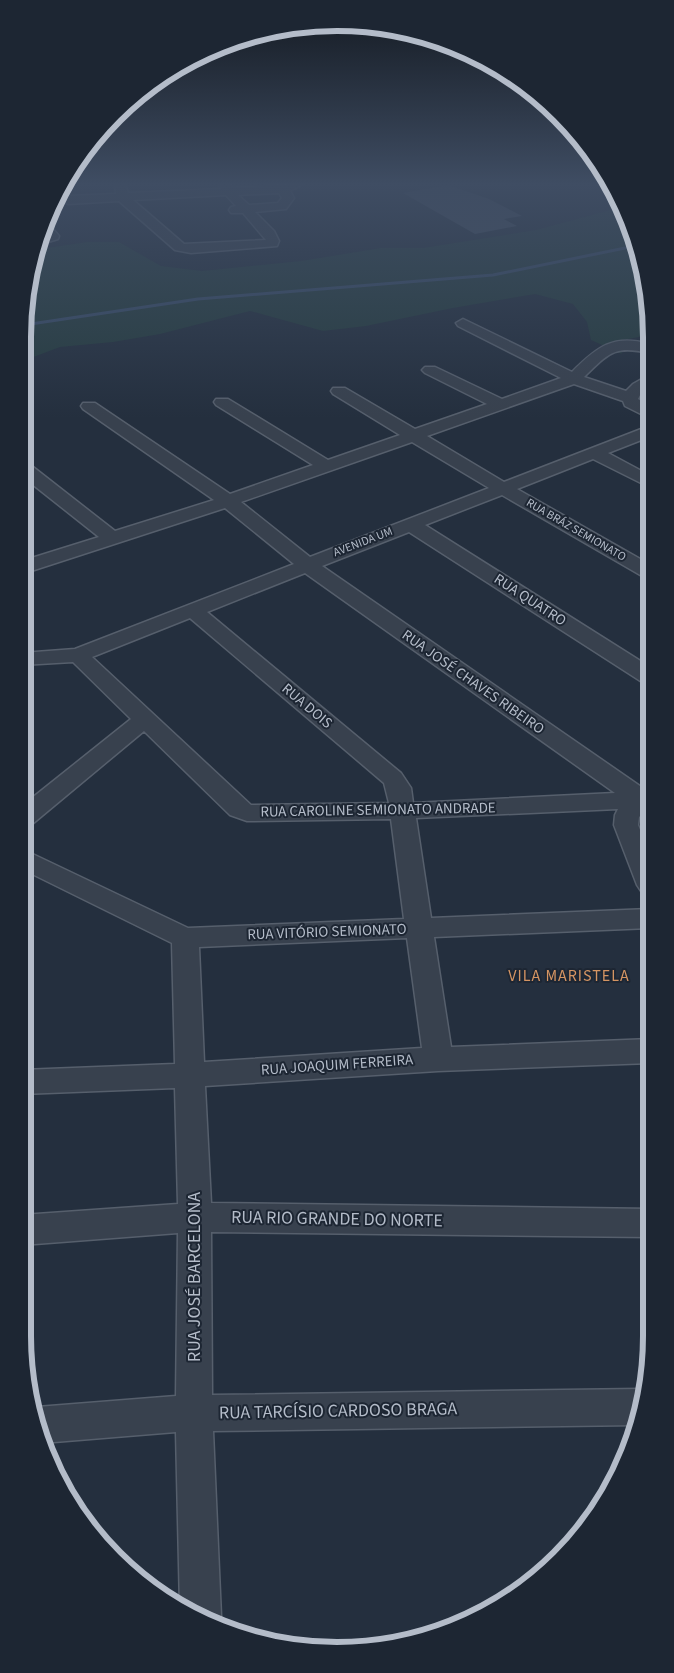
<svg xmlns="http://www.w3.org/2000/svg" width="674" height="1673" viewBox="0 0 674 1673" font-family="'Source Sans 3',sans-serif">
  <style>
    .green { fill: #263c3f }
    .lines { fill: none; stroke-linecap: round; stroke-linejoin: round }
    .stream { stroke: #394c67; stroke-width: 3 }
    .building { fill: #455162 }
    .minor-casing { stroke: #565f6c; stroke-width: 3 }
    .minor { fill: #38414e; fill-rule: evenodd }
    .labels { text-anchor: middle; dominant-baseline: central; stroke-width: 4; stroke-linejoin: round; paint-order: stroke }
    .far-street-label { font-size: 12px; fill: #b4bcc9; stroke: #1d2633 }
    .street-label { font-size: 15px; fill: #b4bcc9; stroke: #1d2633 }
    .neighbourhood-label { font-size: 16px; letter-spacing: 1px; fill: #d59563; stroke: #1d2633 }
    .near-street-label { font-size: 18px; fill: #b4bcc9; stroke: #1d2633 }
    .rim { fill: none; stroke: #b4bcc9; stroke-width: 6 }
  </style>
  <rect width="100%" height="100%" fill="#242f3e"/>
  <path class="green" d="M 622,207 L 627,216 L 649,296 L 649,335 L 618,341 L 622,354 L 591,340 L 587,322 L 573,304 L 535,294 L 453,308 L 366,326 L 323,331 L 250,311 L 160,334 L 113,342 L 60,347 L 23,361 L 23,337 L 36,256 L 46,248 L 88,242 L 119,242 L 161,266 L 202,271 L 301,261 L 381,248 L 423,248 L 536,230 Z"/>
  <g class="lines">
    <path class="stream" d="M 24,325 L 198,299 L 493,275 L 635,246"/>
  </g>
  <path class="building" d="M 448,185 L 489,199 L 522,216 L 504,219 L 517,226 L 475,234 L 403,193 Z"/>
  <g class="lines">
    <defs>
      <g id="minor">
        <path d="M 115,184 L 125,184 L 128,193 L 221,189 L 218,184 L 230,184 L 232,188 L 303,184 L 290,191 L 294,198 L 286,209 L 255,212 L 274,231 L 279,241 L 277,246 L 191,253 L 175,250 L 119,201 L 68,204 L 62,200 L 68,196 L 116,194 ZM 279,193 L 282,198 L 278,203 L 249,205 L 238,195 ZM 226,195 L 236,206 L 231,207 L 229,210 L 231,213 L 243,213 L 266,240 L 184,244 L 133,200 Z"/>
        <path d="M 47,222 L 59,236 L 58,239 L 38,245 L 39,236 L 45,234 L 42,230 Z"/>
        <path d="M 463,319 L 572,372 C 597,347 613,334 649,344 L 649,353 C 614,345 609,353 584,377 L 626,391 L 633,384 L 649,375 L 649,387 L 640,395 L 638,399 L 649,406 L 649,418 L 625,406 L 623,401 L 574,384 L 427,436 L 504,482 L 649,426 L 649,437 L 608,453 L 649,475 L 649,487 L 593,459 L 517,489 L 649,564 L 650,578 L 642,576 L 502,495 L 425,525 L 650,667 L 650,683 L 642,682 L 409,532 L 322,566 L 650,793 L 650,806 L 639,817 L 638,825 L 650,854 L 650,894 L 641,891 L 637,885 L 614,825 L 615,815 L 618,809 L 416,818 L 431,918 L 650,909 L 650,928 L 434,937 L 451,1047 L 651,1039 L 651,1063 L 438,1071 L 205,1086 L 211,1203 L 651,1209 L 651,1237 L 211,1232 L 212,1395 L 640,1389 L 643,1390 L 637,1425 L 213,1431 L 221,1616 L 219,1622 L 180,1609 L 176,1432 L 42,1443 L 39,1437 L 34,1408 L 37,1407 L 176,1396 L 178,1233 L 22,1245 L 22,1215 L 178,1204 L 175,1088 L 22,1094 L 22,1070 L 175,1064 L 172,943 L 22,869 L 22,849 L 188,928 L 404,919 L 391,819 L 247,821 L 230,815 L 144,731 L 31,825 L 22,827 L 22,806 L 131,719 L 73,662 L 22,665 L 22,653 L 75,649 L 294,564 L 225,508 L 22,574 L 22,561 L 99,537 L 22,476 L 22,462 L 28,463 L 115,531 L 214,500 L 83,409 L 81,406 L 83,403 L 95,403 L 230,494 L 313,465 L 216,405 L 214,402 L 216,399 L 228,399 L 328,460 L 400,435 L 333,394 L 331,391 L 333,388 L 345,388 L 415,429 L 487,404 L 425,373 L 422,370 L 425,367 L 435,367 L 502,399 L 561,378 L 458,326 L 456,323 ZM 412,442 L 489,488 L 310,557 L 241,502 ZM 305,573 L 615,793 L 413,803 L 411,788 L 401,773 L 207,612 ZM 190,618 L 384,783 L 389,803 L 251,805 L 92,657 ZM 407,938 L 422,1048 L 204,1062 L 199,947 Z"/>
      </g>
    </defs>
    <use href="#minor" class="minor-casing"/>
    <use href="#minor" class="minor"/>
  </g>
  <linearGradient id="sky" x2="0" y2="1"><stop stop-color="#141a22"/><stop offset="0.44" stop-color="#3f4d63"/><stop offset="1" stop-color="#3f4d63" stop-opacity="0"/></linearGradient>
  <rect width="674" height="418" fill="url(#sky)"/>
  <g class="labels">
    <g class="far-street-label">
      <text transform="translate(576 530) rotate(30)">RUA BRÁZ SEMIONATO</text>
      <text transform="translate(363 542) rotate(-21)">AVENIDA UM</text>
    </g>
    <g class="street-label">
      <text transform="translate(530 600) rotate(33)">RUA QUATRO</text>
      <text transform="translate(473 682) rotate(35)">RUA JOSÉ CHAVES RIBEIRO</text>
      <text transform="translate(307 706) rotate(40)">RUA DOIS</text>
      <text transform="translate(378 810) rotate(-1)">RUA CAROLINE SEMIONATO ANDRADE</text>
      <text transform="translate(327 932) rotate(-2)">RUA VITÓRIO SEMIONATO</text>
      <text transform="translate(337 1065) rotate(-4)">RUA JOAQUIM FERREIRA</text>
    </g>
    <g class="neighbourhood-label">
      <text x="569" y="976">VILA MARISTELA</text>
    </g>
    <g class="near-street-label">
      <text transform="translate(337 1219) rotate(1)">RUA RIO GRANDE DO NORTE</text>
      <text transform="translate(194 1277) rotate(-90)">RUA JOSÉ BARCELONA</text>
      <text transform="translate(338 1411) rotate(-1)">RUA TARCÍSIO CARDOSO BRAGA</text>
    </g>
  </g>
  <path d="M0 0H674V1673H0ZM337 31H337A306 306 0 0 1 643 337V1336A306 306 0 0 1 337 1642H337A306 306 0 0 1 31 1336V337A306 306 0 0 1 337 31Z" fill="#1d2633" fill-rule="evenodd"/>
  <path class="rim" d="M337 31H337A306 306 0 0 1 643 337V1336A306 306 0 0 1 337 1642H337A306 306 0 0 1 31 1336V337A306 306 0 0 1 337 31Z"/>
</svg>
